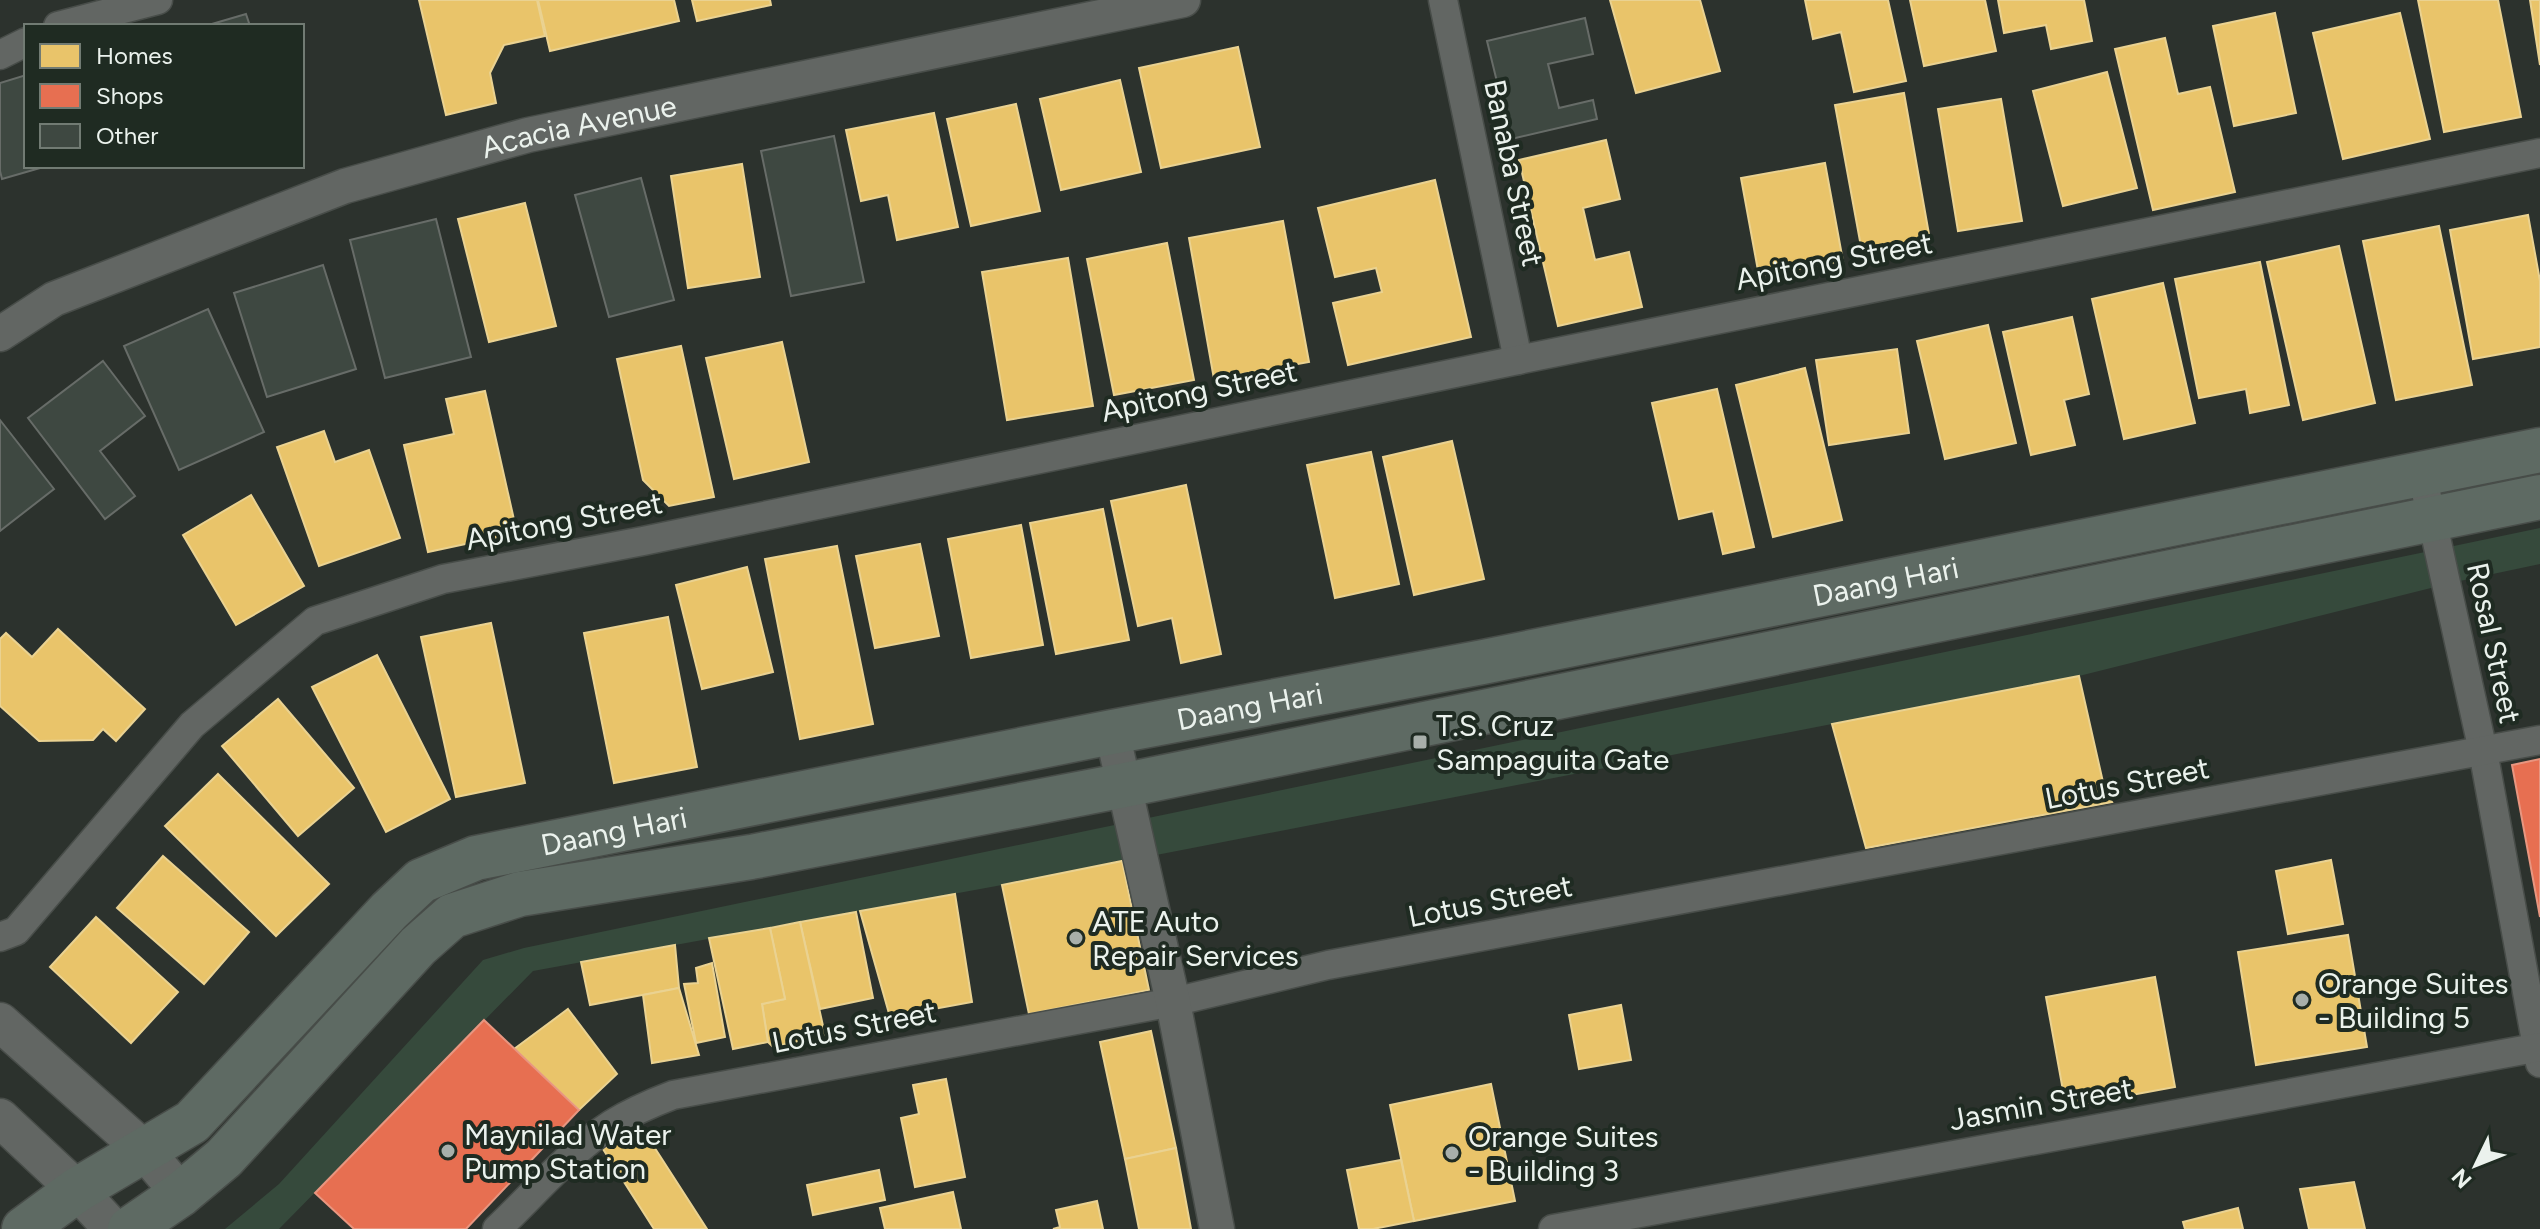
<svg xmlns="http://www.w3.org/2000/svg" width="2540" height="1229" viewBox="0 0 2540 1229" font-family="Figtree,sans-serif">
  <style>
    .green { fill: #364a3c }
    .homes { fill: #e9c46a; stroke: #ead291; stroke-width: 2 }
    .shops { fill: #e76f51; stroke: #e89680; stroke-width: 2 }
    .building { fill: #3e4841; stroke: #676c68; stroke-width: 2 }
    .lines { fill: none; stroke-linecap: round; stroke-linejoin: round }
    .minor-casing { stroke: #484d49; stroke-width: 31 }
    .tertiary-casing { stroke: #484d49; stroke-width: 37 }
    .secondary-casing { stroke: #484d49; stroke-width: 41 }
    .primary-casing { stroke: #484d49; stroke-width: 47 }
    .minor { stroke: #626663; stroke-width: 28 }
    .tertiary { stroke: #626663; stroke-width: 34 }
    .secondary { stroke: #626663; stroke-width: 38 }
    .primary { stroke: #5e6a63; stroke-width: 44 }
    .poi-dot { fill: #a8afaa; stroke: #1f2b22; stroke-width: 3 }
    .labels { text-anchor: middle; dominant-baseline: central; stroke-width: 8; stroke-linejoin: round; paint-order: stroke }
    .street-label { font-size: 30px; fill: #ebf2ed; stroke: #1f2b22 }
    .poi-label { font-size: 30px; fill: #ebf2ed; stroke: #1f2b22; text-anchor: start }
  </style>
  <rect width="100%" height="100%" fill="#2c322d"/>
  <path class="green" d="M 2540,528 L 2540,564 L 2455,582 L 2079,676 L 1002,885 L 533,971 L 279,1229 L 225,1229 L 279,1184 L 483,960 L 524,948 Z"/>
  <g class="homes">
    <path d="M 419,0 L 537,0 L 545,36 L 504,45 L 490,73 L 496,103 L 446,115 Z"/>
    <path d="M 538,0 L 674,0 L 679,21 L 550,51 Z"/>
    <path d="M 692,0 L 770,0 L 771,5 L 697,21 Z"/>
    <path d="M 1610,0 L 1700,0 L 1720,71 L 1636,93 Z"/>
    <path d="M 1805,0 L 1888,0 L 1906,81 L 1854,92 L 1841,32 L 1813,39 Z"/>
    <path d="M 1910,0 L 1985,0 L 1996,51 L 1924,66 Z"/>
    <path d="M 1998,0 L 2084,0 L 2092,41 L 2051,49 L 2046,25 L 2004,33 Z"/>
    <path d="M 2418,0 L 2498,0 L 2521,117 L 2444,132 Z"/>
    <path d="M 2530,0 L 2540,0 L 2540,65 Z"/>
    <path d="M 2275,13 L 2296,113 L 2234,126 L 2213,26 Z"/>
    <path d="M 2400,13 L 2430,139 L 2343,159 L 2313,33 Z"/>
    <path d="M 2165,38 L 2178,94 L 2210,87 L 2235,192 L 2153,210 L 2115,49 Z"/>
    <path d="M 1238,47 L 1260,147 L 1161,168 L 1139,68 Z"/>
    <path d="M 2107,72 L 2137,188 L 2063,206 L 2033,91 Z"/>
    <path d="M 1120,80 L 1141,172 L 1061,190 L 1040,99 Z"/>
    <path d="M 1904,93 L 1930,240 L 1862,252 L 1835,105 Z"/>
    <path d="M 2001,99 L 2022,221 L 1958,231 L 1938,109 Z"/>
    <path d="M 1016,104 L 1040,211 L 971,226 L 947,119 Z"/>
    <path d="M 934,113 L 958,227 L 897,240 L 888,195 L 861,201 L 846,130 Z"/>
    <path d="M 1606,140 L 1620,199 L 1583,208 L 1595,260 L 1629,252 L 1642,307 L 1558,326 L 1519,160 Z"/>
    <path d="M 1825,163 L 1843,261 L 1759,276 L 1741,178 Z"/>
    <path d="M 742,164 L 760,277 L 688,288 L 671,176 Z"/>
    <path d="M 1435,180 L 1471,337 L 1348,365 L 1333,303 L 1382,292 L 1376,268 L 1335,277 L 1318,208 Z"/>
    <path d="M 525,203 L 556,326 L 489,342 L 458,219 Z"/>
    <path d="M 2528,215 L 2540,281 L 2540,347 L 2473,359 L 2450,230 Z"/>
    <path d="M 1283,221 L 1309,362 L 1214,379 L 1189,238 Z"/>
    <path d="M 2439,226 L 2472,385 L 2396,400 L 2363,241 Z"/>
    <path d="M 1167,243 L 1194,380 L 1114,395 L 1087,259 Z"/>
    <path d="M 2339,246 L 2375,403 L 2303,420 L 2267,262 Z"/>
    <path d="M 1068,258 L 1093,406 L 1007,420 L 982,272 Z"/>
    <path d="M 2260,262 L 2289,405 L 2250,413 L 2246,389 L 2199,398 L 2175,279 Z"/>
    <path d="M 2163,283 L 2195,423 L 2124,439 L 2092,299 Z"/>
    <path d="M 2072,317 L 2089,394 L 2064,400 L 2075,445 L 2031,455 L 2003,332 Z"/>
    <path d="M 1988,325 L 2016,443 L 1945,459 L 1917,341 Z"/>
    <path d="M 782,342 L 809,462 L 734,479 L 706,358 Z"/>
    <path d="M 681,346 L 714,497 L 669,506 L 643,480 L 617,359 Z"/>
    <path d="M 1897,349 L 1909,433 L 1829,445 L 1816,360 Z"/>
    <path d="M 1805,368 L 1842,520 L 1773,537 L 1736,385 Z"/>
    <path d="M 1717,389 L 1754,547 L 1723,554 L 1713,511 L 1679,519 L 1652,403 Z"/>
    <path d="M 485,391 L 517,533 L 428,552 L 404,445 L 454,434 L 446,399 Z"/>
    <path d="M 324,431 L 335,462 L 369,450 L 400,538 L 319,566 L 277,447 Z"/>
    <path d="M 1452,441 L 1484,579 L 1414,595 L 1383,457 Z"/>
    <path d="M 1371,452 L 1399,584 L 1335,598 L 1307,465 Z"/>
    <path d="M 1186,485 L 1221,654 L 1181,663 L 1172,618 L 1138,626 L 1111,501 Z"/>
    <path d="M 251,495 L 304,586 L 236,625 L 183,535 Z"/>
    <path d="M 1103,509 L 1129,640 L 1056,654 L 1030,523 Z"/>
    <path d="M 1021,525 L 1043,645 L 971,658 L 948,539 Z"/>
    <path d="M 920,544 L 939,636 L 875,648 L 856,556 Z"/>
    <path d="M 837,546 L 873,724 L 800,739 L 765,559 Z"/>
    <path d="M 747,567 L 773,672 L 702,689 L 676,585 Z"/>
    <path d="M 668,617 L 697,767 L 614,783 L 584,633 Z"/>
    <path d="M 491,623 L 525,783 L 456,797 L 421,637 Z"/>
    <path d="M 58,629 L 145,709 L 116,741 L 103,729 L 93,740 L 39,741 L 0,706 L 0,639 L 6,633 L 32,657 Z"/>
    <path d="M 377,655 L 450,799 L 386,832 L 312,687 Z"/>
    <path d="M 2079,676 L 2105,791 L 2112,802 L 1866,848 L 1832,724 Z"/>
    <path d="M 278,699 L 354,788 L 298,836 L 222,746 Z"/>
    <path d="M 218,774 L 329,884 L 276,936 L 165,826 Z"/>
    <path d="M 163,856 L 249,932 L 204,984 L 117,908 Z"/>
    <path d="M 2331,860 L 2343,924 L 2288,934 L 2276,871 Z"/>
    <path d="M 1122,861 L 1149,990 L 1029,1014 L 1002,885 Z"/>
    <path d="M 955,894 L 972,1002 L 890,1017 L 860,911 Z"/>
    <path d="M 856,912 L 873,998 L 820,1009 L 800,922 Z"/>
    <path d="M 96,917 L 178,992 L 131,1043 L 50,967 Z"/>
    <path d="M 800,922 L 825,1035 L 773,1047 L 768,1042 L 762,1004 L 785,999 L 770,928 Z"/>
    <path d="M 770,928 L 785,999 L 762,1004 L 768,1042 L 733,1049 L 709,938 Z"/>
    <path d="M 2348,935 L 2367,1047 L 2256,1065 L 2238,952 Z"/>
    <path d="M 675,945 L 679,988 L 590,1005 L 581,962 Z"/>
    <path d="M 712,963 L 725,1037 L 696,1043 L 684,984 L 698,983 L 696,968 Z"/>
    <path d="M 2155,977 L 2175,1087 L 2066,1107 L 2046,997 Z"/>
    <path d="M 679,988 L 699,1055 L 652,1063 L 643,995 Z"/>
    <path d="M 1621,1005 L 1631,1060 L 1579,1069 L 1569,1015 Z"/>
    <path d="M 568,1009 L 617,1074 L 579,1110 L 514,1049 Z"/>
    <path d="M 1151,1031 L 1176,1148 L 1125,1159 L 1100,1042 Z"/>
    <path d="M 946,1079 L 965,1177 L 915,1187 L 901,1118 L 919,1114 L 913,1085 Z"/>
    <path d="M 1491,1084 L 1515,1201 L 1414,1221 L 1390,1105 Z"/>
    <path d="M 640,1125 L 707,1229 L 654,1229 L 603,1149 Z"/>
    <path d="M 1176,1148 L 1191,1229 L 1139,1229 L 1125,1159 Z"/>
    <path d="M 1401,1160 L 1414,1221 L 1373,1229 L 1359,1229 L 1347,1170 Z"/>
    <path d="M 879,1170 L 885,1200 L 813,1215 L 807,1185 Z"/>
    <path d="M 2354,1182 L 2365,1229 L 2309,1229 L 2300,1189 Z"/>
    <path d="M 953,1192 L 961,1229 L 885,1229 L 880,1208 Z"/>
    <path d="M 1097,1201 L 1103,1229 L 1053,1229 L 1060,1227 L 1056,1210 Z"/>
    <path d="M 2238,1208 L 2243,1229 L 2185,1229 L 2183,1222 Z"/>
  </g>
  <g class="shops">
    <path d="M 2540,759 L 2540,917 L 2512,765 Z"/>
    <path d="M 484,1020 L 579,1110 L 466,1229 L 354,1229 L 315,1193 Z"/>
  </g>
  <g class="building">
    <path d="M 246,14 L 250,26 L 205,26 Z"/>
    <path d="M 1585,18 L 1593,54 L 1548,64 L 1559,108 L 1593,100 L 1597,119 L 1511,139 L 1487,41 Z"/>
    <path d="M 26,75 L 26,166 L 47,166 L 2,179 L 0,171 L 0,83 Z"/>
    <path d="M 834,136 L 864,282 L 791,296 L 761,151 Z"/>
    <path d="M 641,178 L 674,300 L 609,317 L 575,195 Z"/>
    <path d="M 436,219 L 471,357 L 385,378 L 350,240 Z"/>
    <path d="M 323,265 L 356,369 L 267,397 L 234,293 Z"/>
    <path d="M 208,309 L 264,432 L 179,470 L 124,346 Z"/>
    <path d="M 103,361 L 145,416 L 100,451 L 135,496 L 105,519 L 28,418 Z"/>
    <path d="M 0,420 L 54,489 L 0,531 Z"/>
  </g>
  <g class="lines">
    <defs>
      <g id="minor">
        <path d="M 1443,0 L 1518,360"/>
        <path d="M 58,26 L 158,0"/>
        <path d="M 0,55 L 26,42"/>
        <path d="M 2422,474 L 2483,751 L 2540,1063"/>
        <path d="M 0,937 L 16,931 L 192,725 L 315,621 L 443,579 L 643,541 L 1518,360 L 2540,153"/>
        <path d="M 497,1229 C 534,1194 569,1152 612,1124 C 631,1112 652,1103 673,1095 L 1173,1002 L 1328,965 L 2540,740"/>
        <path d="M 1553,1229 L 2540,1047"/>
      </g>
      <g id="tertiary">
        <path id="s1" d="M 0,334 L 54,299 L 345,186 L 528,135 L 1183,0"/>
        <path d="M 1112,732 L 1173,1002 L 1217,1229"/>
      </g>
      <g id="secondary">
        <path d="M 0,1022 L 143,1149 L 181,1194"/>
        <path d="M 0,1118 L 77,1190 L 113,1229"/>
      </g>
      <g id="primary">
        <path id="s2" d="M 24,1229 L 77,1190 L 192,1122 L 389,911 L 421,881 L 476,858 L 1112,732 L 1483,662 L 2540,450"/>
        <path d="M 130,1229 L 181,1194 L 224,1158 L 418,946 L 452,916 L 520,894 L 751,857 L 1125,785 L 2540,497"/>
      </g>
    </defs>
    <use href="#minor" class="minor-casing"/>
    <use href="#tertiary" class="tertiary-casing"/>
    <use href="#secondary" class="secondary-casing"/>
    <use href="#primary" class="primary-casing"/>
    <use href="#minor" class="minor"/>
    <use href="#tertiary" class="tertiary"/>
    <use href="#secondary" class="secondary"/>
    <use href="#primary" class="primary"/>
  </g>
  <g class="poi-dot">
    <rect x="1412" y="734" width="16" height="16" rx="4"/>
    <circle cx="1076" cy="938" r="8"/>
    <circle cx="2302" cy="1000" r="8"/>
    <circle cx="448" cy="1151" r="8"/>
    <circle cx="1452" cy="1153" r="8"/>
  </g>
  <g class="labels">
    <g class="street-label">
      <text stroke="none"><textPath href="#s1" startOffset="618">Acacia Avenue</textPath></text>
      <text transform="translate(1514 173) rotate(78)">Banaba Street</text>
      <text transform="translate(1834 261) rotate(-11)">Apitong Street</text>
      <text transform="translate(1199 391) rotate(-12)">Apitong Street</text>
      <text transform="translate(564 521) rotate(-11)">Apitong Street</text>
      <text stroke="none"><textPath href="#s2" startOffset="2028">Daang Hari</textPath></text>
      <text transform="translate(2494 643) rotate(78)">Rosal Street</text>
      <text stroke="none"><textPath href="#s2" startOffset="1380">Daang Hari</textPath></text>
      <text transform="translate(2127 783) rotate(-11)">Lotus Street</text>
      <text stroke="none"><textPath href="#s2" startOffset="732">Daang Hari</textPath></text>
      <text transform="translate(1490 901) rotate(-11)">Lotus Street</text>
      <text transform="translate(854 1027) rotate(-11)">Lotus Street</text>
      <text transform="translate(2041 1104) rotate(-10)">Jasmin Street</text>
    </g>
    <g class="poi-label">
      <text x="1436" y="725">T.S. Cruz<tspan x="1436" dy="34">Sampaguita Gate</tspan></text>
      <text x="1092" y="921">ATE Auto<tspan x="1092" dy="34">Repair Services</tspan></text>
      <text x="2318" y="983">Orange Suites<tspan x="2318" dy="34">- Building 5</tspan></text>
      <text x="464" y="1134">Maynilad Water<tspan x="464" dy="34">Pump Station</tspan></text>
      <text x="1468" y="1136">Orange Suites<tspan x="1468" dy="34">- Building 3</tspan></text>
    </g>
  </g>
  <rect x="24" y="24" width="280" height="144" fill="#1f2b22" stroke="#717b73" stroke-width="2"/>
  <rect x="40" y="44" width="40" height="24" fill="#e9c46a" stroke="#717b73" stroke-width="2"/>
  <text x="96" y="64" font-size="24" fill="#ebf2ed">Homes</text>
  <rect x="40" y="84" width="40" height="24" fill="#e76f51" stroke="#717b73" stroke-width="2"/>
  <text x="96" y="104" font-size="24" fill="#ebf2ed">Shops</text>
  <rect x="40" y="124" width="40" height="24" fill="#3e4841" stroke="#717b73" stroke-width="2"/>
  <text x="96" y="144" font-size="24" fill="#ebf2ed">Other</text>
  <g transform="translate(2476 1165) rotate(227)" stroke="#1f2b22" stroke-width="6" paint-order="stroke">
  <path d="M0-6L14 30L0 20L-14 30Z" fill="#ebf2ed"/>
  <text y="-12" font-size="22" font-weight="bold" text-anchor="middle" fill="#ebf2ed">N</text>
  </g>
</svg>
